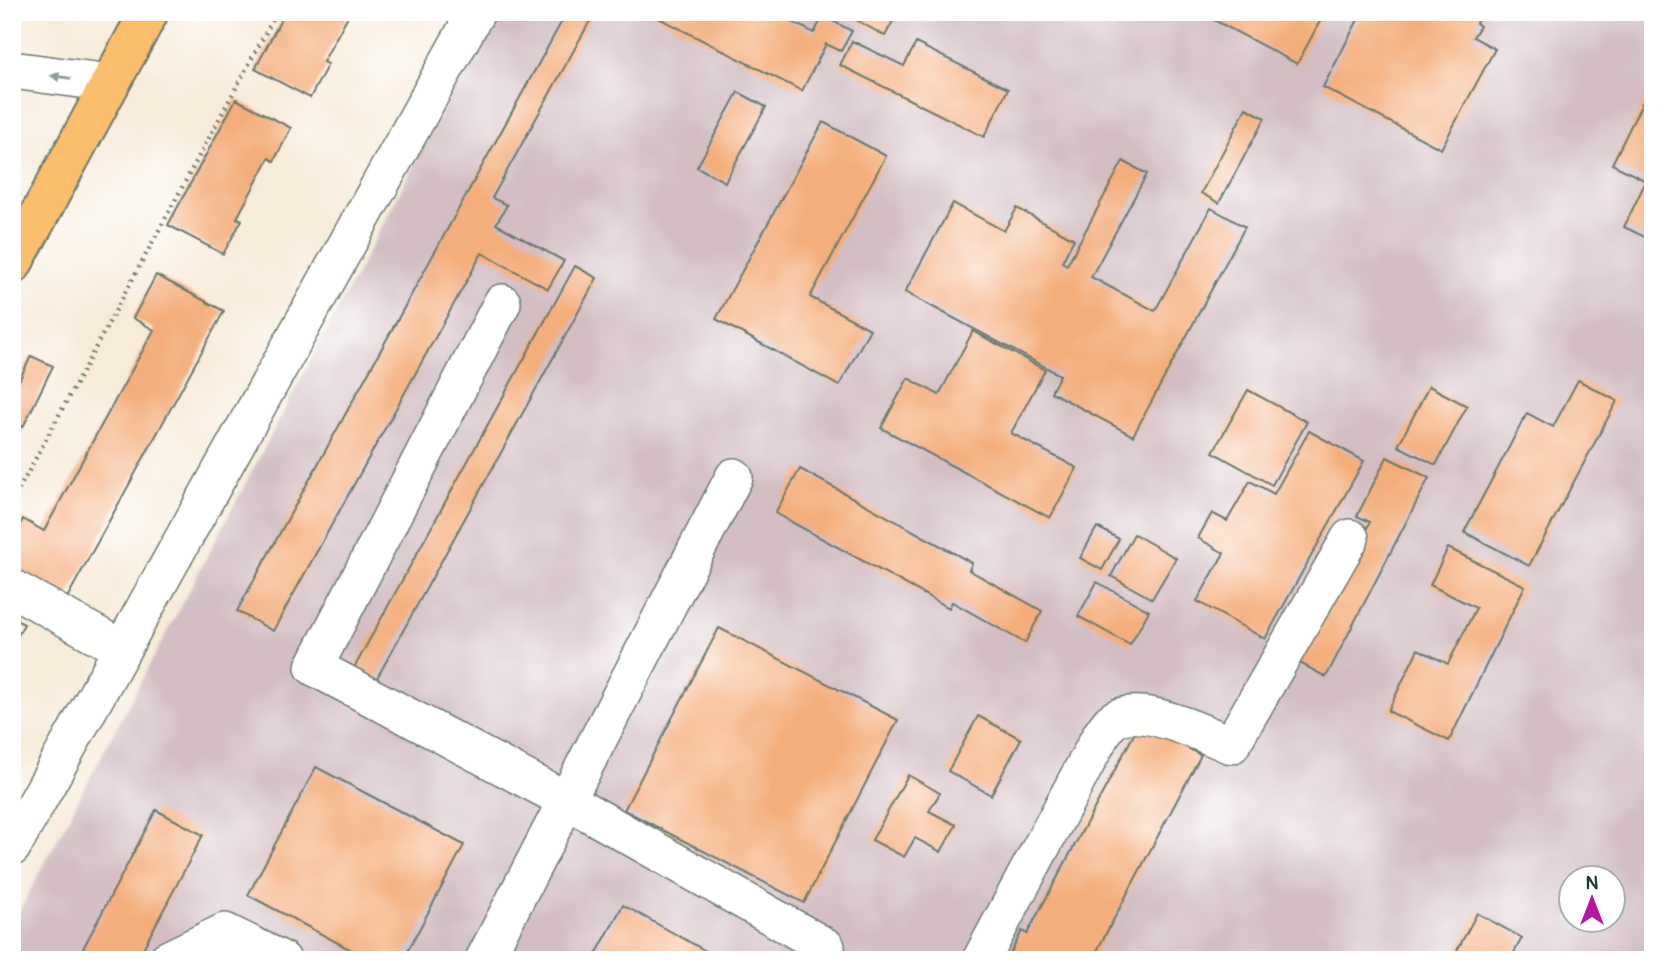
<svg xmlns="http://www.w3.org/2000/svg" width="1665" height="972" viewBox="0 0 1665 972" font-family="Pangolin,sans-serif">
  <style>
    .industrial { fill: #d2bec3; fill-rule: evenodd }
    .building { fill: #f4ae7c }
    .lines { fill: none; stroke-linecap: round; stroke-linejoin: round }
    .minor-casing { stroke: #6b7a6e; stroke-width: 40 }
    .major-casing { stroke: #6b7a6e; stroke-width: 42 }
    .path { stroke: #6b7a6e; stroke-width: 4.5; stroke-dasharray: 2 5; stroke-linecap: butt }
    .minor { stroke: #fff; stroke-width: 37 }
    .major { stroke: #fabe6d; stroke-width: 38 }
    .oneway { fill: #8f9e9a }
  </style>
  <rect width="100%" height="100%" fill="#fff"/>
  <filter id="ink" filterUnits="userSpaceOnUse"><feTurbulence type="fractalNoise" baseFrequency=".0143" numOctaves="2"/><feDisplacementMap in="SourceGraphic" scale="14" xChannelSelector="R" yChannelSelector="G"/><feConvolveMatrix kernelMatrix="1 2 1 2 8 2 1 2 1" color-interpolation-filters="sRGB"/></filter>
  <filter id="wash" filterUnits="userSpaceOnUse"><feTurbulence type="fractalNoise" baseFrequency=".00686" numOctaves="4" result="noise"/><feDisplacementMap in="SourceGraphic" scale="28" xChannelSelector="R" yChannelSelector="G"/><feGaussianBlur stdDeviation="1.57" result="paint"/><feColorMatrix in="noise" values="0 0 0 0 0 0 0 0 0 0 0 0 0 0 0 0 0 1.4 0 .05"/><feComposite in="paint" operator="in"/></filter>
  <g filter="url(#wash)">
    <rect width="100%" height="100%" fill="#f7ebd9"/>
    <path class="industrial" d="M 495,12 L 1653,12 L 1653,960 L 12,960 L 12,925 ZM 1570,878 L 1612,878 L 1612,920 L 1570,920 Z"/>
    <g id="blocks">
      <g class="building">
        <path d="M 285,12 L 350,12 L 323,62 L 328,64 L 310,98 L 255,69 Z"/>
        <path d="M 567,12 L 595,12 L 492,198 L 507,205 L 496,224 L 564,261 L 548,289 L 482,253 L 273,631 L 237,611 Z"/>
        <path d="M 647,12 L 773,12 L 814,33 L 823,16 L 852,31 L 841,51 L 826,44 L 802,91 Z"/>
        <path d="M 842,12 L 898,12 L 885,36 Z"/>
        <path d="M 1199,12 L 1325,12 L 1297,64 Z"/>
        <path d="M 1362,12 L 1482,12 L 1476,23 L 1480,26 L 1473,37 L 1495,49 L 1441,149 L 1323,87 Z"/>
        <path d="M 852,41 L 904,66 L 916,43 L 1008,89 L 984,137 L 840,65 Z"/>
        <path d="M 1653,81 L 1653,241 L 1624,227 L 1646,181 L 1612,164 Z"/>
        <path d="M 738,92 L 766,107 L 725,182 L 697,167 Z"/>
        <path d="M 236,99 L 291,128 L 274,161 L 269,158 L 237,218 L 242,220 L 223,254 L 168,225 Z"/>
        <path d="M 1246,108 L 1265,118 L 1219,203 L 1201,193 Z"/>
        <path d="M 823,122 L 886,156 L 810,297 L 870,329 L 839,386 L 716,319 Z"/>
        <path d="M 1123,161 L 1147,174 L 1091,277 L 1155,311 L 1211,208 L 1245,227 L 1133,436 L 1051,392 L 1060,375 L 905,292 L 953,203 L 1004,231 L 1017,208 L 1074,239 L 1062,262 L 1067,265 Z"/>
        <path d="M 575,266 L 597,278 L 376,680 L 354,668 Z"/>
        <path d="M 156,275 L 224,311 L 67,598 L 12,568 L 12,539 L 23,519 L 44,531 L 101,426 L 154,330 L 133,318 Z"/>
        <path d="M 973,331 L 1045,370 L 1011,433 L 1077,468 L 1050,518 L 881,428 L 908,378 L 939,395 Z"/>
        <path d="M 31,356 L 53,366 L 23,427 L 12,421 L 12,395 Z"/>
        <path d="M 1578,380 L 1617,401 L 1529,566 L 1464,532 L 1527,413 L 1553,427 Z"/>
        <path d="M 1429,386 L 1467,406 L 1436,465 L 1398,446 Z"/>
        <path d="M 1248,390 L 1307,422 L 1272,485 L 1213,452 Z"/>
        <path d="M 1309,431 L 1364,461 L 1265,639 L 1197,601 L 1224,553 L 1198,538 L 1212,513 L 1227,521 L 1250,481 L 1274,494 Z"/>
        <path d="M 1387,457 L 1429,478 L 1326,677 L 1298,662 L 1370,522 L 1357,516 Z"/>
        <path d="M 800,469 L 972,563 L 969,570 L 1042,611 L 1025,643 L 952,602 L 949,608 L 775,513 Z"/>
        <path d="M 1097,527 L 1119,539 L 1102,570 L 1080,558 Z"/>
        <path d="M 1134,534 L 1176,558 L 1152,599 L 1111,576 Z"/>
        <path d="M 1448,548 L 1525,586 L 1449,741 L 1388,711 L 1418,649 L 1448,664 L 1476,608 L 1430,585 Z"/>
        <path d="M 1097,582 L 1149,611 L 1130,645 L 1078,616 Z"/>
        <path d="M 12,618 L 24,624 L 12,647 Z"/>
        <path d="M 719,628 L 898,720 L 804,903 L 624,810 Z"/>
        <path d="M 978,716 L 1021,739 L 991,795 L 948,771 Z"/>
        <path d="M 1140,723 L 1201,755 L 1092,960 L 1007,960 L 1022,931 L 1027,934 Z"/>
        <path d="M 316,767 L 464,845 L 403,960 L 370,960 L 248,895 Z"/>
        <path d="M 908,775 L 940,793 L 929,811 L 956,825 L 941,852 L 915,838 L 904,857 L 872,840 Z"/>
        <path d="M 156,810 L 203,835 L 137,960 L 77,960 Z"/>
        <path d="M 623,905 L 722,960 L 593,960 Z"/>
        <path d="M 1477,913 L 1522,938 L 1510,960 L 1452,960 Z"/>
      </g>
    </g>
  </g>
  <g filter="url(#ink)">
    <use href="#blocks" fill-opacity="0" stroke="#6b7a6e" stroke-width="2"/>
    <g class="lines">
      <defs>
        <g id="minor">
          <path d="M 12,70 L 110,83"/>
          <path d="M 502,303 L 314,667 L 566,800 L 826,947 L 818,960"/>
          <path d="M 12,588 L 122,649"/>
          <path d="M 12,847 L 476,12"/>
          <path d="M 167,960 L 225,932 L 282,960"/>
          <path d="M 484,960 L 734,477"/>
          <path d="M 981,960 L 1101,735 C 1104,731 1107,726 1111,722 C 1136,700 1204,734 1231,745 L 1350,538"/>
        </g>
        <path id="major" d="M 12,265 L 149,12"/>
      </defs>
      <use href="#minor" class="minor-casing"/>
      <use href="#major" class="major-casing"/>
      <path class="path" d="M 12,502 L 277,12"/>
      <use href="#minor" class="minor"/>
      <use href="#major" class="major"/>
    </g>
    <defs><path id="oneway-solid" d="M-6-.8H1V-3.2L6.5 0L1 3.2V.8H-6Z" transform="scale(1.75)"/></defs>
    <use class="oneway" href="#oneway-solid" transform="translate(61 77) rotate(-172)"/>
  </g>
  <rect width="1665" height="972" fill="none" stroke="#fff" stroke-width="42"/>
  <g transform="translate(1592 899)"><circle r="33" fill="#ffffff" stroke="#a5b1ae" stroke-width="2"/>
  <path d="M0-5L12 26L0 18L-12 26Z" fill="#b5179e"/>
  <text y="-10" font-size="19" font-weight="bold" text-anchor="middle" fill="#1f3d34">N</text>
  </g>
</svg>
